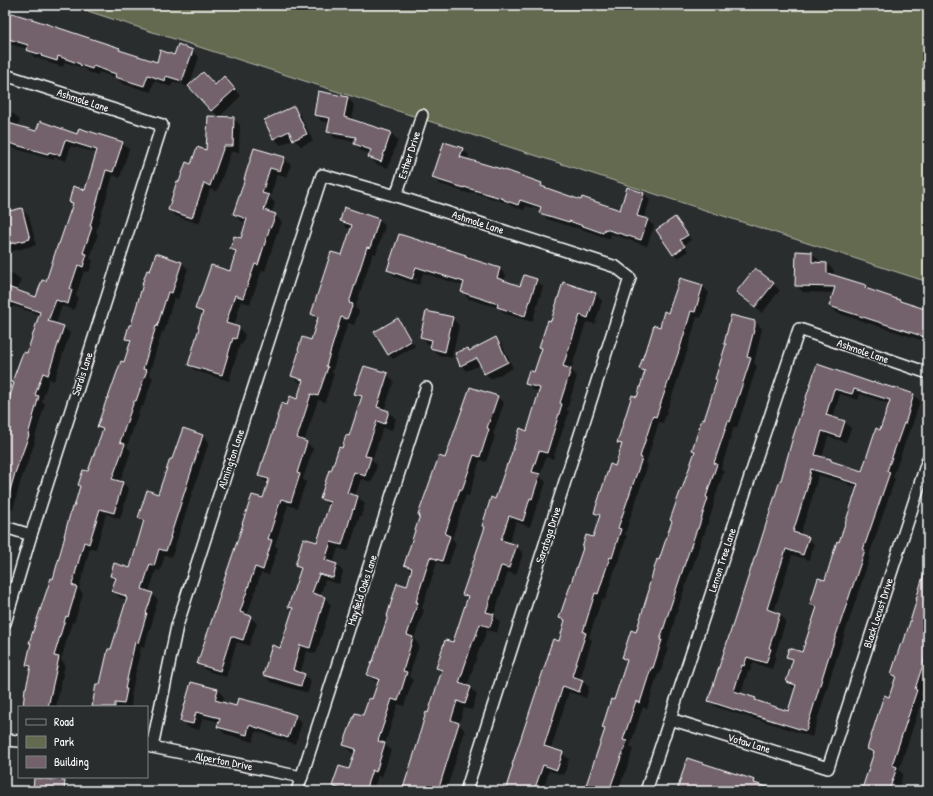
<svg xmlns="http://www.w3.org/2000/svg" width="933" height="796" viewBox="0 0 933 796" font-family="'Patrick Hand',sans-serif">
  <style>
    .green { fill: #636a4f; stroke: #b1b4a7 }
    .shadow { fill: #0007; fill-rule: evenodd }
    .building { fill: #73626c; stroke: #fff; fill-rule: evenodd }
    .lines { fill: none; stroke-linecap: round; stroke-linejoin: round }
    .street-casing { stroke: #fff; stroke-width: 14 }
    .street { stroke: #2a2d2e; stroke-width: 11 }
    .labels { text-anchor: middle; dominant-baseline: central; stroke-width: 3; stroke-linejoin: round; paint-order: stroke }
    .street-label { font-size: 11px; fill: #fff; stroke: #2a2d2e }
  </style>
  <rect width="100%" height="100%" fill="#2a2d2e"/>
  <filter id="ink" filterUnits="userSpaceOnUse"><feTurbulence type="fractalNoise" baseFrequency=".025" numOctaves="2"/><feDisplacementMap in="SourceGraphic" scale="8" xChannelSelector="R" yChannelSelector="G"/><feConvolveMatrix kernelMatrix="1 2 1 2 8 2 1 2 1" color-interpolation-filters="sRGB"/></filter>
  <g filter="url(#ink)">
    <path class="green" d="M 69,5 L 928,5 L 928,282 Z"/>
    <g class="shadow">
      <path d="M 5,12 L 119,49 L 123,52 L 157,63 L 193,51 L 199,57 L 189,87 L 182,85 L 193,53 L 191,53 L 180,84 L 173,82 L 171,87 L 154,81 L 151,92 L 123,84 L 116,78 L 99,72 L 98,75 L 88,72 L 85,69 L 65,62 L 63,67 L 49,63 L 47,61 L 34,57 L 28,49 L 5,43 Z"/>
      <path d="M 224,78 L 241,96 L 219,117 L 189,86 L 215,86 Z"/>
      <path d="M 348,98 L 354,105 L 352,120 L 391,133 L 398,140 L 388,168 L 376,164 L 370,157 L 371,154 L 361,151 L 355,144 L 355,142 L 335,138 L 328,131 L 330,123 L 321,121 L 315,114 Z"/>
      <path d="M 293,107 L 300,114 L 313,141 L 301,146 L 293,139 L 281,145 L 274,138 Z"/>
      <path d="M 5,111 L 14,114 L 20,120 L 18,126 L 37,132 L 78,135 L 122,143 L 129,149 L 120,178 L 113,175 L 96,232 L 98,234 L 90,258 L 93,261 L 89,272 L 84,271 L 76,295 L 78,297 L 74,310 L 62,306 L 56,324 L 63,327 L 70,333 L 54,381 L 49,379 L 42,401 L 45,404 L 34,441 L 35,442 L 21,480 L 13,510 L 5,507 L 5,417 L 40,315 L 13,306 L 13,308 L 5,306 L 5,271 L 14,274 L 21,280 L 17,292 L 37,299 L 46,282 L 73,206 L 70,202 L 86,191 L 97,153 L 71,146 L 66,161 L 55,157 L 54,160 L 5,146 Z"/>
      <path d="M 233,118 L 240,125 L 239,152 L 231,152 L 217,192 L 210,189 L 199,224 L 176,216 L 169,210 L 180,183 L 192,165 L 207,152 Z"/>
      <path d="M 462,149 L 469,155 L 467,160 L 541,184 L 547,190 L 582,201 L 620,211 L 628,189 L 644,194 L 650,200 L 644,219 L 647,220 L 654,226 L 647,246 L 611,234 L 610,239 L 575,227 L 575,228 L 547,219 L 541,212 L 541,210 L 526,206 L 524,210 L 511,206 L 510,204 L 471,192 L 470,194 L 440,184 L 433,177 Z"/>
      <path d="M 284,158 L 291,165 L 287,178 L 277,174 L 270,198 L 275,203 L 271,214 L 275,215 L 282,222 L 278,233 L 277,233 L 265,271 L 262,270 L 250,304 L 241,301 L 234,327 L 239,328 L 245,335 L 242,345 L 240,344 L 229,381 L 196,371 L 189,365 L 203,315 L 196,309 L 231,273 L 236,254 L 231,249 L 241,239 L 247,223 L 241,221 L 234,214 L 246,180 Z"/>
      <path d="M 5,190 L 9,194 L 5,206 Z"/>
      <path d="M 22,209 L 29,216 L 36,245 L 5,253 L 5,213 Z"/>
      <path d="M 675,218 L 679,222 L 691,240 L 684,245 L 688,251 L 678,258 L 674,254 Z"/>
      <path d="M 379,219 L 385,226 L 376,254 L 373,253 L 355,308 L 359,311 L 354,325 L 348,323 L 332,372 L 334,374 L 325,402 L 318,400 L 304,442 L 306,442 L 313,449 L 303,479 L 306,482 L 297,508 L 288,505 L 275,545 L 278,548 L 269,575 L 261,573 L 247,616 L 250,617 L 257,623 L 249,646 L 237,642 L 226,677 L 205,670 L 198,663 L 264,500 L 269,483 L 266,482 L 259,475 L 288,406 L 298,400 L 303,384 L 299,382 L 292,376 L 311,341 L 318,320 L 312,314 L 343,257 L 352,229 L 347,228 L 341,221 Z"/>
      <path d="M 797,252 L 812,253 L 819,260 L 819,263 L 827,264 L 834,270 L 833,276 L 866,286 L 870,291 L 900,301 L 902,303 L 928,311 L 928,342 L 837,313 L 830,306 L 834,293 L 803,292 L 796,285 Z"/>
      <path d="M 466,256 L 469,260 L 499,268 L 506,275 L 504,282 L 521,287 L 536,280 L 543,287 L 532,322 L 505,314 L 499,308 L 469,299 L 462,292 L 464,286 L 423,273 L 419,285 L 395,277 L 388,270 ZM 395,272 L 417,279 L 417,281 L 395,274 Z"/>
      <path d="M 182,263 L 188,269 L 178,299 L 174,298 L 164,332 L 162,332 L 149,374 L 153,378 L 143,407 L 141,406 L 127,447 L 131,451 L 120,482 L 123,483 L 129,489 L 120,519 L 106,514 L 96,549 L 90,548 L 79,589 L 83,594 L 74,623 L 72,622 L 61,660 L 65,664 L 56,707 L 24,707 L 31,669 L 27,665 L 32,644 L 31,643 L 54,580 L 74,509 L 89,472 L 103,431 L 98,426 L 125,364 L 131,343 L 127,338 L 151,272 Z"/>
      <path d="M 680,279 L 703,286 L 709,293 L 701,318 L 697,317 L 686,355 L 663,423 L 659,422 L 646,463 L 648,465 L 625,534 L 627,536 L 618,564 L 617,563 L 605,600 L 602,599 L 589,637 L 592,640 L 580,680 L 583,681 L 589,687 L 586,698 L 569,692 L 551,749 L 562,753 L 569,759 L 564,775 L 549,771 L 543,791 L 506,791 L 566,623 L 560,618 L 593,538 L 600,517 L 595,513 L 616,467 L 623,447 L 618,442 L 638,398 L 646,373 L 640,368 L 661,328 L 669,314 Z"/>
      <path d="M 564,284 L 596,294 L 602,301 L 595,324 L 586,322 L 571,370 L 577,376 L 567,410 L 569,412 L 553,459 L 546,457 L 540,476 L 546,482 L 538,505 L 537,505 L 530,527 L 516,522 L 509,544 L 516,546 L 523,553 L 516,575 L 508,572 L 494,615 L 500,622 L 497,633 L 487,630 L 481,648 L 480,647 L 467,687 L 470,688 L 477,694 L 472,710 L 464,708 L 459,724 L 465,731 L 446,791 L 403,791 L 442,673 L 437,668 L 453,643 L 468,599 L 463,594 L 486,528 L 483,525 L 496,500 L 509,466 L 527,432 L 540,392 L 533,390 L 526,383 L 535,373 L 542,350 L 540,347 L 551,322 Z"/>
      <path d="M 773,284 L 780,290 L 762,313 L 744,299 L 737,292 Z"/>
      <path d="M 732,317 L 756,322 L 762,329 L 754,363 L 757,366 L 737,428 L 734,427 L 721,469 L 724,471 L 713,504 L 714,505 L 704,535 L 703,535 L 692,569 L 691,569 L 677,612 L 667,647 L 668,648 L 660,674 L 658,674 L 647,709 L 643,707 L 630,746 L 633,749 L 624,777 L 623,777 L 618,791 L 580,791 L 582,784 L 587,786 L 606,731 L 603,728 L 614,701 L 627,662 L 623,658 L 636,633 L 695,452 L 693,450 L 705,421 L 718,381 L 716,379 L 727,345 L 725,343 Z"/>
      <path d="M 452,318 L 459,325 L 452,358 L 438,355 L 432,348 L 432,344 L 428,344 L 421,337 Z"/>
      <path d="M 398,320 L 402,324 L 415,346 L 393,359 L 389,355 L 376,333 Z"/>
      <path d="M 496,338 L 502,344 L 513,368 L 491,379 L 485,373 L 481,365 L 466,371 L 461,365 L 467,349 L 469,351 Z"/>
      <path d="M 817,366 L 874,384 L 895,389 L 914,395 L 920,401 L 911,429 L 910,429 L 893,477 L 895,479 L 869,556 L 870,557 L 833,669 L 812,737 L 757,719 L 757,720 L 716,707 L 709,701 L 756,557 ZM 840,394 L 858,400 L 860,394 L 890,404 L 881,431 L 862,473 L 834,464 L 831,460 L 822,458 L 828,437 L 846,442 L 851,428 L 845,422 L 833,418 ZM 818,475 L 847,483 L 848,485 L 858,488 L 840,543 L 826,581 L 811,604 L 817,610 L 803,653 L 787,657 L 793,662 L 787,681 L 793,688 L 796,689 L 789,712 L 759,702 L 755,699 L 741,694 L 748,671 L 750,672 L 753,663 L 772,669 L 776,656 L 775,655 L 786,621 L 780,614 L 774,612 L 792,555 L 809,560 L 814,544 L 808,538 L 800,535 L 813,495 Z"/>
      <path d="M 387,374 L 394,381 L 384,411 L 389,412 L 396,419 L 392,430 L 383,428 L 372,460 L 377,465 L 372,482 L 361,479 L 355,496 L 358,497 L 365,504 L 361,516 L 360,516 L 348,551 L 338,548 L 333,564 L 337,565 L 343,572 L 339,584 L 325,580 L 320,597 L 325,598 L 331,605 L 316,654 L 307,651 L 300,673 L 304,674 L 311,681 L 308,693 L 271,682 L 264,675 L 281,649 L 293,610 L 290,606 L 301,571 L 296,566 L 318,544 L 330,506 L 328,505 L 321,498 L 342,449 L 350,437 L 362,400 L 356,394 Z"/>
      <path d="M 497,397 L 504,403 L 493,434 L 495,436 L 486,462 L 480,460 L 469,496 L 466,495 L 452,539 L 456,543 L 448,566 L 437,562 L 422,608 L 424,610 L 414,639 L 419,645 L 409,676 L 413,680 L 404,706 L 398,704 L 385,744 L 391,750 L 382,777 L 378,776 L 373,791 L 331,791 L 339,767 L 350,770 L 355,753 L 351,752 L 344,745 L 364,717 L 373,700 L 379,682 L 375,681 L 368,675 L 408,587 L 411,571 L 405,565 L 446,459 Z"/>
      <path d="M 203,435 L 209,442 L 176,543 L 176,544 L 172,557 L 165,555 L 160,571 L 156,570 L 149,592 L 152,594 L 158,600 L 152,619 L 153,620 L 144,648 L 141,647 L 131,695 L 132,696 L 131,707 L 93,707 L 101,686 L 128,600 L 119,597 L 113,591 L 116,581 L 111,576 L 130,569 L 144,522 L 139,518 L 159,495 L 173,461 Z"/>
      <path d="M 928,566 L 928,676 L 921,696 L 923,697 L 899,770 L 903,774 L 898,791 L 866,791 L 863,789 L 874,755 L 868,749 L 890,698 L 896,678 L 892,674 L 903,645 L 918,600 L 917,599 Z"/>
      <path d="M 218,690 L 224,697 L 223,703 L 237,707 L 295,716 L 302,723 L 295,744 L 256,731 L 253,742 L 225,734 L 218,727 L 220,722 L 203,718 L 199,730 L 188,727 L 181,721 Z"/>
      <path d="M 35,779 L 65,782 L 71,788 L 70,791 L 5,791 L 5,787 L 35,785 Z"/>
    </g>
    <g class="building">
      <path d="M 5,11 L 35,20 L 89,38 L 120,48 L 119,50 L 157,62 L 160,50 L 174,55 L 178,44 L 193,50 L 182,81 L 166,76 L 165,81 L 148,75 L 144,86 L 115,77 L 116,74 L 93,66 L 92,69 L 80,65 L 80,64 L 58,56 L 57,61 L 41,56 L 42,55 L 26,50 L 28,45 L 5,38 Z"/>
      <path d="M 203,72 L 215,85 L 224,76 L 235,89 L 211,111 L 188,86 Z"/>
      <path d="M 318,91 L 348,97 L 344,117 L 391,132 L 381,162 L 368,157 L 371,150 L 354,144 L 356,137 L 327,132 L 330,118 L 314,115 Z"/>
      <path d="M 294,106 L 307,134 L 293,140 L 289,131 L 273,139 L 264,120 Z"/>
      <path d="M 208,116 L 234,117 L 233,146 L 224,146 L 210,186 L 204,183 L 192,218 L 168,210 L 177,181 L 179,182 L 186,162 L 191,164 L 197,147 L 206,150 Z"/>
      <path d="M 40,121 L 77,134 L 79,128 L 123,142 L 113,172 L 106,170 L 90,226 L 92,227 L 83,253 L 87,254 L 83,267 L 78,265 L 70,289 L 72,290 L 68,304 L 56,300 L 48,321 L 64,326 L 48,375 L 43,373 L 35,395 L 39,396 L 28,435 L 29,435 L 15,473 L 7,501 L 5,500 L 5,413 L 14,383 L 12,382 L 23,352 L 27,353 L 40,312 L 5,300 L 5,286 L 36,297 L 42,280 L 46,281 L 58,244 L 59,244 L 73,203 L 69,202 L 73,186 L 85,190 L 97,150 L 65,140 L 60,155 L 49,152 L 48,154 L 5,142 L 5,122 L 36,131 Z"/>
      <path d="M 444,142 L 463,148 L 460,157 L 508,171 L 542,183 L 541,186 L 581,200 L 582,197 L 620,210 L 627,187 L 644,193 L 637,216 L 648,219 L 641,240 L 605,229 L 603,233 L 569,221 L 569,222 L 539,213 L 541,207 L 520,200 L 518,205 L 504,200 L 504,199 L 464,187 L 464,188 L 432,178 Z"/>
      <path d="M 254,148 L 285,157 L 280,171 L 270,168 L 262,193 L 269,195 L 264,210 L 276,214 L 271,227 L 270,227 L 258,265 L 255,264 L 243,298 L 235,295 L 226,323 L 239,327 L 236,339 L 233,338 L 222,375 L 188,365 L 199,328 L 198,327 L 203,312 L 195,309 L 199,297 L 200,297 L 211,265 L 230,271 L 236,251 L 230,249 L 234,236 L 241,238 L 247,219 L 233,214 L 245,179 L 244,179 Z"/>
      <path d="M 344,207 L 379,219 L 370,248 L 367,247 L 349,303 L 353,304 L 347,319 L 341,317 L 326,366 L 328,367 L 318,396 L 311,394 L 297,438 L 307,442 L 297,473 L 300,474 L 291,502 L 281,499 L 268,539 L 272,540 L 263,570 L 255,567 L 240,612 L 251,616 L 243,640 L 231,636 L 220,671 L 197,664 L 220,596 L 219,595 L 243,524 L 242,524 L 252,495 L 263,498 L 269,479 L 258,476 L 262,462 L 263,462 L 278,417 L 277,417 L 281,403 L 287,405 L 290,396 L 297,399 L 303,380 L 291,376 L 299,351 L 298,350 L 302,337 L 311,340 L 318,317 L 311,314 L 331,252 L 342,255 L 352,225 L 340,221 Z"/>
      <path d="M 22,208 L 30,239 L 5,245 L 5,212 Z"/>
      <path d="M 675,217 L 688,235 L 680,240 L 685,246 L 673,255 L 656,230 Z"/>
      <path d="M 399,234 L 466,255 L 465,257 L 500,268 L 497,278 L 520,286 L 524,275 L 537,279 L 525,316 L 497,307 L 498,304 L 461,292 L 464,282 L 416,267 L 412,279 L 387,270 Z"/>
      <path d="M 796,251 L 812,252 L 812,262 L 827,263 L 827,273 L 866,285 L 865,288 L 900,300 L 900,301 L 928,310 L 928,338 L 829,306 L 835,287 L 795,286 Z"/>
      <path d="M 156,253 L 182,262 L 172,293 L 168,292 L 157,327 L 156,326 L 143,369 L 147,370 L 136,401 L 134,401 L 120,442 L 125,444 L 112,479 L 123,482 L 114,513 L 100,509 L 89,544 L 84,542 L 72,585 L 77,587 L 68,617 L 66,616 L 54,656 L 59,657 L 48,707 L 23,707 L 25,688 L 26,688 L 31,666 L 26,665 L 31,643 L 29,643 L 51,578 L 53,579 L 65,536 L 64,536 L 72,507 L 74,507 L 80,486 L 78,485 L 83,470 L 88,471 L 103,429 L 97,427 L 107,398 L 108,398 L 121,361 L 124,362 L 131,340 L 125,339 L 129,325 L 131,325 L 143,284 L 142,284 L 147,270 L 150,271 Z"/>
      <path d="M 755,268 L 774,283 L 755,307 L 736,292 Z"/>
      <path d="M 680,278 L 703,285 L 695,312 L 691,311 L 680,348 L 656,417 L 653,416 L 640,457 L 642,458 L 618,528 L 621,529 L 612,558 L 610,557 L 598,594 L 595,593 L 583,632 L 586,633 L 572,676 L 583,680 L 579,692 L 563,686 L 544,746 L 563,752 L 557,770 L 543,765 L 534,791 L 505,791 L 513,765 L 512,765 L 549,653 L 548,653 L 553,639 L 559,641 L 565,620 L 559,618 L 583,548 L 582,548 L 586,535 L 593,537 L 600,515 L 594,513 L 610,464 L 615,466 L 622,444 L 617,443 L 632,395 L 637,397 L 645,371 L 639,369 L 647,345 L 648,345 L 654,325 L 660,327 L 664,311 L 668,313 Z"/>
      <path d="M 563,282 L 596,293 L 588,318 L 580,315 L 563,366 L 571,369 L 560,403 L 562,404 L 547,453 L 539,451 L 532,472 L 540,474 L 532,499 L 530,498 L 523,521 L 509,516 L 501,540 L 517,545 L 509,568 L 501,566 L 486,612 L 494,614 L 490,627 L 480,624 L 474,641 L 473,641 L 459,683 L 471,687 L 465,704 L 457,701 L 451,720 L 459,723 L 438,791 L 402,791 L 420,736 L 419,736 L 426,712 L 428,713 L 442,670 L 436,668 L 445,640 L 453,642 L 468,596 L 462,595 L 485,527 L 482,526 L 491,497 L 495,499 L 507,464 L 508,464 L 520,428 L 527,431 L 540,388 L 525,384 L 529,370 L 534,372 L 542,348 L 539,347 L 548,320 L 551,321 Z"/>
      <path d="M 426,311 L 453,317 L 445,352 L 430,348 L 432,340 L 420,337 Z"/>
      <path d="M 731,315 L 755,321 L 755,326 L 747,357 L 751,358 L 730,422 L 728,421 L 714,463 L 717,464 L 706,497 L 708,498 L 698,529 L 697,529 L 685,563 L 671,605 L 660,640 L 662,640 L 653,668 L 651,668 L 640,703 L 636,701 L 623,740 L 627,741 L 609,791 L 584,791 L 605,729 L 602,728 L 611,699 L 614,700 L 627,660 L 622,658 L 631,630 L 636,632 L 649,590 L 648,589 L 657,559 L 659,560 L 672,521 L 670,520 L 681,489 L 682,489 L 695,451 L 692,450 L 702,419 L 704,420 L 717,380 L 715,379 L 726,344 L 724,344 Z"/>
      <path d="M 398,318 L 411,341 L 388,355 L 374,332 Z"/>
      <path d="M 496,337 L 508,362 L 484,374 L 477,358 L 460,366 L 455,353 L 468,348 L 469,351 Z"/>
      <path d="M 817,364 L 873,383 L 874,382 L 894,388 L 894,387 L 914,394 L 905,424 L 904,423 L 887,471 L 890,472 L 863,550 L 865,550 L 827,662 L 806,731 L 751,714 L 751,715 L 708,701 L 755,556 L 756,556 L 780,480 L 781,480 L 793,437 ZM 834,389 L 852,394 L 854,389 L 890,400 L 880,430 L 876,428 L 862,471 L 831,461 L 831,459 L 815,455 L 822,431 L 840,437 L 845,421 L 826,415 ZM 811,469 L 841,478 L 841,479 L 858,484 L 839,542 L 837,541 L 825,580 L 818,578 L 810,604 L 817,607 L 802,652 L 789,648 L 786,657 L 793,659 L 786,682 L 796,685 L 788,711 L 755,700 L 756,698 L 734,691 L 742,665 L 744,666 L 747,657 L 766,663 L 771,649 L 769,648 L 780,614 L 767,609 L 786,549 L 803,555 L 809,537 L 793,532 L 807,488 Z"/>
      <path d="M 364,366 L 388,373 L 377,407 L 389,411 L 385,424 L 377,421 L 365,456 L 371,457 L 365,476 L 354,472 L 347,493 L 358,496 L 354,510 L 353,509 L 342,545 L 331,542 L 325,560 L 337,564 L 333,578 L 319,574 L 312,593 L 325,597 L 310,648 L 300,645 L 293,670 L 305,674 L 301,686 L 263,675 L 272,645 L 280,648 L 293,608 L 288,607 L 301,568 L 295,566 L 303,538 L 317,542 L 330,502 L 320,499 L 329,470 L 331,471 L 339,447 L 342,448 L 346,435 L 349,436 L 362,396 L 354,394 Z"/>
      <path d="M 470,387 L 498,396 L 487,428 L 489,429 L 480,457 L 474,455 L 462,490 L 460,489 L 445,534 L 450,536 L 442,561 L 430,557 L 416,602 L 418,602 L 407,635 L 413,637 L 403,671 L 407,672 L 398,701 L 392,699 L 378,741 L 385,743 L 376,772 L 372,770 L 365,791 L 346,791 L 332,786 L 339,766 L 349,769 L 356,749 L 343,745 L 355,713 L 363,715 L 369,698 L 372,699 L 379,679 L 367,675 L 372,661 L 373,661 L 388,616 L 387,616 L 397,583 L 407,586 L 412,568 L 404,565 L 420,515 L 418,515 L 439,456 L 445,458 Z"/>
      <path d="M 183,428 L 203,435 L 170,537 L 171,537 L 166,551 L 159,549 L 154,566 L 150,564 L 142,589 L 153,593 L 146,613 L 147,613 L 138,643 L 135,642 L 125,689 L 127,689 L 124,704 L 115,703 L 115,707 L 92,707 L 96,684 L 100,684 L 108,649 L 111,649 L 127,598 L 125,597 L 126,596 L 111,591 L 116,578 L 110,576 L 114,563 L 130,568 L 144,520 L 138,518 L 147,490 L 158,494 L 170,459 L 172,459 Z"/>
      <path d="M 926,567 L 928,568 L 928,649 L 915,689 L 917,690 L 892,765 L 897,767 L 889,791 L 869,791 L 862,789 L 874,752 L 867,749 L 884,695 L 889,697 L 896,676 L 891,674 L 901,643 L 903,644 L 917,599 L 916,599 Z"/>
      <path d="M 191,682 L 218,689 L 215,700 L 236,706 L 238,698 L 269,706 L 296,715 L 288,738 L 249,725 L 247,735 L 217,727 L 220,718 L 196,712 L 193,724 L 180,721 Z"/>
      <path d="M 687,758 L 755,780 L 754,783 L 774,789 L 773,791 L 677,791 Z"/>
      <path d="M 34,778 L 65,781 L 64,791 L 33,791 Z"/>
    </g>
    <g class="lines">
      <defs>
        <g id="street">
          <path d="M 5,75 L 162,125 L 31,535 L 5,623"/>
          <path d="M 396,196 L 422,115"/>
          <path d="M 5,527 L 31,535"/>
          <path d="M 670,719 L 828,768 L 928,459"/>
          <path d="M 5,740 L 19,741"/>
          <path d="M 147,746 L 302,777"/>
          <path d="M 152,747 L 177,626 L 322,175 L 396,196 L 616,267 L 630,278 L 466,791"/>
          <path d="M 297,791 L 426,388"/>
          <path d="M 646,791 L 799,329 L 928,373"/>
        </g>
      </defs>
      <use href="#street" class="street-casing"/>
      <use href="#street" class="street"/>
    </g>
  </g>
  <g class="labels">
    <g class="street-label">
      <text transform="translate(83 100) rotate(18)">Ashmole Lane</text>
      <text transform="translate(409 155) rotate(-72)">Esther Drive</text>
      <text transform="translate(478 222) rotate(18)">Ashmole Lane</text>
      <text transform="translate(863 351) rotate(19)">Ashmole Lane</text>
      <text transform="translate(82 374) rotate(-72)">Sardis Lane</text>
      <text transform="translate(231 459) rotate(-72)">Almington Lane</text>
      <text transform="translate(548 535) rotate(-72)">Saratoga Drive</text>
      <text transform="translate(722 560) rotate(-72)">Lemon Tree Lane</text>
      <text transform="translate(362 590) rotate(-72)">Mayfield Oaks Lane</text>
      <text transform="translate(878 613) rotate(-72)">Black Locust Drive</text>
      <text transform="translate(749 743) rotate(17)">Votaw Lane</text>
      <text transform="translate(224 761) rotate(11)">Alperton Drive</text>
    </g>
  </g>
  <rect width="933" height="796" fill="none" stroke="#2a2d2e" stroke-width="20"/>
  <rect x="10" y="10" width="913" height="776" fill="none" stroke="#fff" stroke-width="1.5" filter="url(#ink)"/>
  <rect x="18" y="706" width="130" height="72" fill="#2a2d2e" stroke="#7f8182"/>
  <rect x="26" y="719" width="20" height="6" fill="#2a2d2e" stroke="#7f8182"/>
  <text x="54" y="726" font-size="12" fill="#ffffff">Road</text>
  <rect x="26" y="736" width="20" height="12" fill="#636a4f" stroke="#7f8182"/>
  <text x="54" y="746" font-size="12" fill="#ffffff">Park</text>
  <rect x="26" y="756" width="20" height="12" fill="#73626c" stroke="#7f8182"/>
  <text x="54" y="766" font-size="12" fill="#ffffff">Building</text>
</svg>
